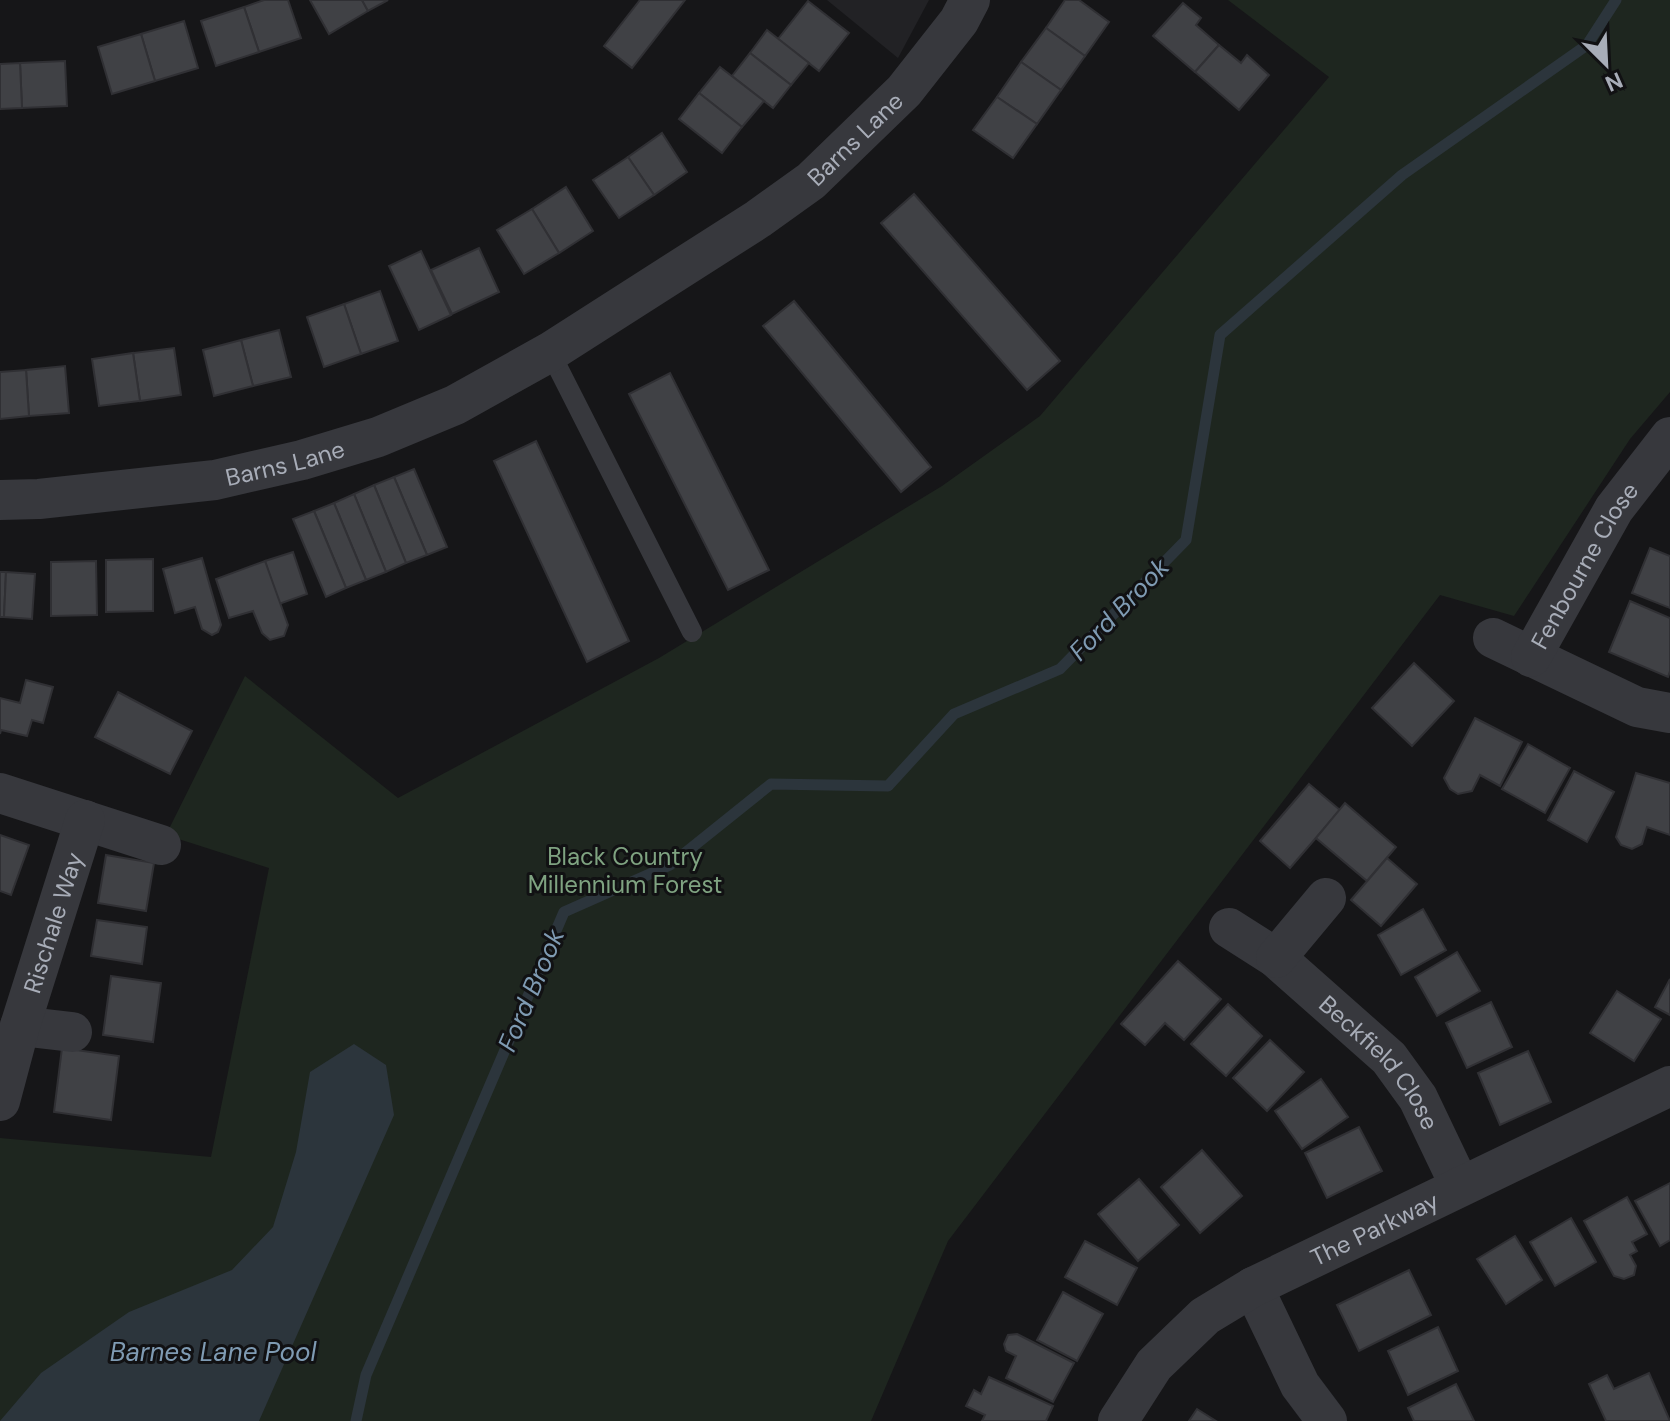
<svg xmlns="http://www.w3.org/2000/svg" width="1670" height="1421" viewBox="0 0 1670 1421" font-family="'DM Sans',sans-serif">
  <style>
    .built { fill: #222225 }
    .green { fill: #1e261f }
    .water { fill: #2c353c }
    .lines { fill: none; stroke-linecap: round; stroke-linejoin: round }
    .stream { stroke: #2c353c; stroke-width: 11 }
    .building { fill: #404145; stroke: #303034; stroke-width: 2 }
    .service { stroke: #37383d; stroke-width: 20 }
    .minor { stroke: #37383d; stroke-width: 40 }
    .labels { text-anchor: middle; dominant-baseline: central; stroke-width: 6; stroke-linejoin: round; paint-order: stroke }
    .street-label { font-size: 24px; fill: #a8adb8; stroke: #111113 }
    .park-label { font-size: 24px; fill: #7fa381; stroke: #111113 }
    .water-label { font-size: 26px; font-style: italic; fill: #7f9bb3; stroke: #111113 }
  </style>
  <rect width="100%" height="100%" fill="#161618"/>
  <path class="built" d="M 827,0 L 929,0 L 898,58 Z"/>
  <path class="green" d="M 1228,0 L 1670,0 L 1670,392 L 1630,439 L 1514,616 L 1440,595 L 948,1241 L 871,1421 L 0,1421 L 0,1138 L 211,1157 L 269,868 L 166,835 L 245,676 L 398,798 L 659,658 L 942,486 L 1040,416 L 1329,77 Z"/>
  <path class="water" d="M 354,1044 L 386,1065 L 394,1115 L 259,1421 L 0,1421 L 41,1373 L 129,1312 L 232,1270 L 273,1227 L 296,1152 L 310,1072 Z"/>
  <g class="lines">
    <path class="stream" d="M 356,1421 L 366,1375 L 564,912 L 670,865 L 771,784 L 888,786 L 954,714 L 1060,669 L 1186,540 L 1220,335 L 1402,175 L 1587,45 L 1616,0"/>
  </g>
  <g class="building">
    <path d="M 264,0 L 288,0 L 301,38 L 259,52 L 244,7 Z"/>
    <path d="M 310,0 L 362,0 L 368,11 L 329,34 Z"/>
    <path d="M 362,0 L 388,0 L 368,11 Z"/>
    <path d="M 640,0 L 685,0 L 632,68 L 604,46 Z"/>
    <path d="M 1065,0 L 1079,0 L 1109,22 L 1085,56 L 1046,28 Z"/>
    <path d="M 808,1 L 849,33 L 819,71 L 778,39 Z"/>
    <path d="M 1183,3 L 1201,18 L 1196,25 L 1219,45 L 1195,72 L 1153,36 Z"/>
    <path d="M 244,7 L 259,52 L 216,66 L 201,21 Z"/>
    <path d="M 184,21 L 198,68 L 155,81 L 141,34 Z"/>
    <path d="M 1046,28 L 1085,56 L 1061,90 L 1021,62 Z"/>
    <path d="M 767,30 L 809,63 L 791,85 L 750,53 Z"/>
    <path d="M 141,34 L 155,81 L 112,94 L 98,47 Z"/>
    <path d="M 1219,45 L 1241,63 L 1247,55 L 1269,75 L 1239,110 L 1195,72 Z"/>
    <path d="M 750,53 L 791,85 L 773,108 L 732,76 Z"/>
    <path d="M 65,61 L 67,106 L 22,108 L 20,63 Z"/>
    <path d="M 1021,62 L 1061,90 L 1037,124 L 997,97 Z"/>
    <path d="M 20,63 L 22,108 L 0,109 L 0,64 Z"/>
    <path d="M 720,67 L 764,101 L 742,127 L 699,93 Z"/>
    <path d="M 699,93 L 742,127 L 722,153 L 679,119 Z"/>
    <path d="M 997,97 L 1037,124 L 1013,158 L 973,130 Z"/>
    <path d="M 662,133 L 687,172 L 654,195 L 628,157 Z"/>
    <path d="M 628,157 L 654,195 L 619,218 L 593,180 Z"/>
    <path d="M 566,187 L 593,231 L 559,253 L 532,209 Z"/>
    <path d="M 914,194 L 1060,361 L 1027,390 L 881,223 Z"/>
    <path d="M 532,209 L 559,253 L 524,274 L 497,230 Z"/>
    <path d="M 479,248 L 499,292 L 452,314 L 431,270 Z"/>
    <path d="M 421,251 L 451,315 L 419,330 L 389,266 Z"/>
    <path d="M 380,291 L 398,341 L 361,354 L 344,304 Z"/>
    <path d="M 794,301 L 931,467 L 901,492 L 763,326 Z"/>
    <path d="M 344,304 L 361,354 L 324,367 L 307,317 Z"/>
    <path d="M 279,330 L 291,377 L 253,386 L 241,340 Z"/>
    <path d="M 241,340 L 253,386 L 214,396 L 203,350 Z"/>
    <path d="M 174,348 L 181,395 L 140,401 L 133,353 Z"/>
    <path d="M 133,353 L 140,401 L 99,406 L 92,359 Z"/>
    <path d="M 65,366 L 69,413 L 29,416 L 26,370 Z"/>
    <path d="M 26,370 L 29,416 L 0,419 L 0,372 Z"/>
    <path d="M 670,373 L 769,570 L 728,590 L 629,394 Z"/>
    <path d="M 536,441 L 629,641 L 587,662 L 494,461 Z"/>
    <path d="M 414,469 L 447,547 L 427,555 L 394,477 Z"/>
    <path d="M 394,477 L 427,555 L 406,563 L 374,485 Z"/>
    <path d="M 374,485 L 406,563 L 386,572 L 354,494 Z"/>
    <path d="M 354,494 L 386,572 L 366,580 L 334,503 Z"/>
    <path d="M 334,503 L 366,580 L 346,588 L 314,511 Z"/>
    <path d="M 314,511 L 346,588 L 326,597 L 293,519 Z"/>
    <path d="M 1650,548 L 1670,556 L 1670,608 L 1632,593 Z"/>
    <path d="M 293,552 L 307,594 L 279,604 L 265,561 Z"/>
    <path d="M 202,558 L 221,625 L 218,632 L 212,635 L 202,629 L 195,607 L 175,613 L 163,569 Z"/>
    <path d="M 153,559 L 153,611 L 106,612 L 106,560 Z"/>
    <path d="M 96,561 L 97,615 L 51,616 L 51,562 Z"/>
    <path d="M 265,561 L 288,625 L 284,636 L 270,640 L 262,633 L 253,611 L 229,618 L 216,579 Z"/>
    <path d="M 0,572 L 6,572 L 4,617 L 0,617 Z"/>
    <path d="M 6,572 L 35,574 L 32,619 L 4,617 Z"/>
    <path d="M 1630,601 L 1670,618 L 1670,671 L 1668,677 L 1609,652 Z"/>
    <path d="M 1414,663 L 1454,701 L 1412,746 L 1372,708 Z"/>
    <path d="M 26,680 L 53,687 L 43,723 L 32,720 L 27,736 L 1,730 L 0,734 L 0,698 L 20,703 Z"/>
    <path d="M 118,692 L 192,731 L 170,774 L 95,737 Z"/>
    <path d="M 1475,718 L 1522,742 L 1500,786 L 1480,775 L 1472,791 L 1458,794 L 1450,789 L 1444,778 Z"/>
    <path d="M 1528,744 L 1570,768 L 1545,813 L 1502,789 Z"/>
    <path d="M 1574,771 L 1614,792 L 1587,842 L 1548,820 Z"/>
    <path d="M 1636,773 L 1670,783 L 1670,835 L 1647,827 L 1642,844 L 1632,849 L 1621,845 L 1616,837 Z"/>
    <path d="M 1309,784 L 1340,810 L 1290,868 L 1260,841 Z"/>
    <path d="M 1345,803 L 1396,847 L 1367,881 L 1316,838 Z"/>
    <path d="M 0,835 L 29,845 L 11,895 L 0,891 Z"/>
    <path d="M 106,855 L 154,863 L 146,911 L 98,903 Z"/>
    <path d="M 1387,858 L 1417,884 L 1381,926 L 1351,900 Z"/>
    <path d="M 1423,909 L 1446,950 L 1401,975 L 1378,935 Z"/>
    <path d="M 97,920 L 147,927 L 142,964 L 91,956 Z"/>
    <path d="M 1457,952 L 1480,991 L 1437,1016 L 1415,977 Z"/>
    <path d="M 1178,961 L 1221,999 L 1184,1040 L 1165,1023 L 1145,1045 L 1121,1024 Z"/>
    <path d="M 111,976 L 161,983 L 153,1042 L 103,1035 Z"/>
    <path d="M 1670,979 L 1670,1015 L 1655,1007 Z"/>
    <path d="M 1617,991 L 1661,1019 L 1634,1061 L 1590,1033 Z"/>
    <path d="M 1491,1002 L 1512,1047 L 1467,1068 L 1446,1023 Z"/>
    <path d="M 1228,1004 L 1262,1036 L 1226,1076 L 1191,1044 Z"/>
    <path d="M 1270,1040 L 1304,1072 L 1267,1111 L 1233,1078 Z"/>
    <path d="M 62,1048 L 119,1056 L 111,1120 L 54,1112 Z"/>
    <path d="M 1528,1051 L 1551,1102 L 1500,1125 L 1478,1073 Z"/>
    <path d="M 1321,1079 L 1348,1117 L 1302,1149 L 1275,1111 Z"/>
    <path d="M 1359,1127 L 1382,1171 L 1327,1198 L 1305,1153 Z"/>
    <path d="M 1202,1150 L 1242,1196 L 1200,1233 L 1161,1187 Z"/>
    <path d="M 1139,1179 L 1179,1225 L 1138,1261 L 1098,1214 Z"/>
    <path d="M 1670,1183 L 1670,1240 L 1660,1246 L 1635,1201 Z"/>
    <path d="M 1627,1197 L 1647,1234 L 1632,1242 L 1637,1251 L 1630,1255 L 1636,1266 L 1634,1275 L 1624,1279 L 1614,1276 L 1584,1221 Z"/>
    <path d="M 1571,1218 L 1596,1262 L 1555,1286 L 1530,1242 Z"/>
    <path d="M 1515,1236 L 1542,1280 L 1506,1304 L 1477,1259 Z"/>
    <path d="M 1085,1241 L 1137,1268 L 1117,1305 L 1065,1277 Z"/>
    <path d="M 1409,1270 L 1431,1315 L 1359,1351 L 1337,1305 Z"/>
    <path d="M 1063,1292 L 1103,1314 L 1077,1361 L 1037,1340 Z"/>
    <path d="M 1438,1327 L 1458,1371 L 1408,1395 L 1388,1351 Z"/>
    <path d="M 1017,1334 L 1074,1363 L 1053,1402 L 1006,1378 L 1016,1356 L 1006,1351 L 1004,1344 L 1008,1335 Z"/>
    <path d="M 1649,1373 L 1670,1421 L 1606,1421 L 1589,1384 L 1607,1375 L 1614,1389 Z"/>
    <path d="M 989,1377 L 1053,1406 L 1046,1421 L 982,1421 L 985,1415 L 966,1406 L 974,1390 L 981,1394 Z"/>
    <path d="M 1456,1384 L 1474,1421 L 1414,1421 L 1408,1408 Z"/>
    <path d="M 1197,1409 L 1216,1421 L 1189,1421 Z"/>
  </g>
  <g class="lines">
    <path class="service" d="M 550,352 L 692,632"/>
    <g class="minor">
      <path id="s1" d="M 0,500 L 39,499 L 215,480 L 302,460 L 378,437 L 455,405 L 550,352 L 758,219 L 811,181 L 904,91 L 959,21 L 970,0"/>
      <path d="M 1493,638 L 1637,707 L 1670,713"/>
      <path id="s2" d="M 1531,657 L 1614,509 L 1670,437"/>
      <path d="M 0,793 L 161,845"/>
      <path id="s3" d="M 1229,928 L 1276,958 L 1389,1058 L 1418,1098 L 1460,1186"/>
      <path d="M 1276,958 L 1326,898"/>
      <path d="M 20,1026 L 72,1032"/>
      <path id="s4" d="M 0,1101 L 20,1026 L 85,820"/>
      <path d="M 1253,1287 L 1300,1385 L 1327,1421"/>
      <path id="s5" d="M 1118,1421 L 1154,1365 L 1205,1316 L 1253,1287 L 1670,1086"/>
    </g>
  </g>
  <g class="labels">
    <g class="street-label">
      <text stroke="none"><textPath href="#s1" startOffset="950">Barns Lane</textPath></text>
      <text stroke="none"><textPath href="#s1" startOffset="288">Barns Lane</textPath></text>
      <text stroke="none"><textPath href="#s2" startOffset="106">Fenbourne Close</textPath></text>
      <text stroke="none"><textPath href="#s4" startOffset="186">Rischale Way</textPath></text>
      <text stroke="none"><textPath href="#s3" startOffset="204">Beckfield Close</textPath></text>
      <text stroke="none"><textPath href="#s5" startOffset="328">The Parkway</textPath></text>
    </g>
    <g class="park-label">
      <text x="625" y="856">Black Country<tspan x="625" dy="28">Millennium Forest</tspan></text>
    </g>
    <g class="water-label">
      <text transform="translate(1119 609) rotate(-46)">Ford Brook</text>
      <text transform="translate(531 990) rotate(-67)">Ford Brook</text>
      <text x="213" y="1352">Barnes Lane Pool</text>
    </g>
  </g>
  <g transform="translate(1606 64) rotate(156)" stroke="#111113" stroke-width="6" paint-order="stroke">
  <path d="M0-6L14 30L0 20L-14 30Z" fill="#a8adb8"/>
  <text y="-12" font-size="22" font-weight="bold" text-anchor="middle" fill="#a8adb8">N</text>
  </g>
</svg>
